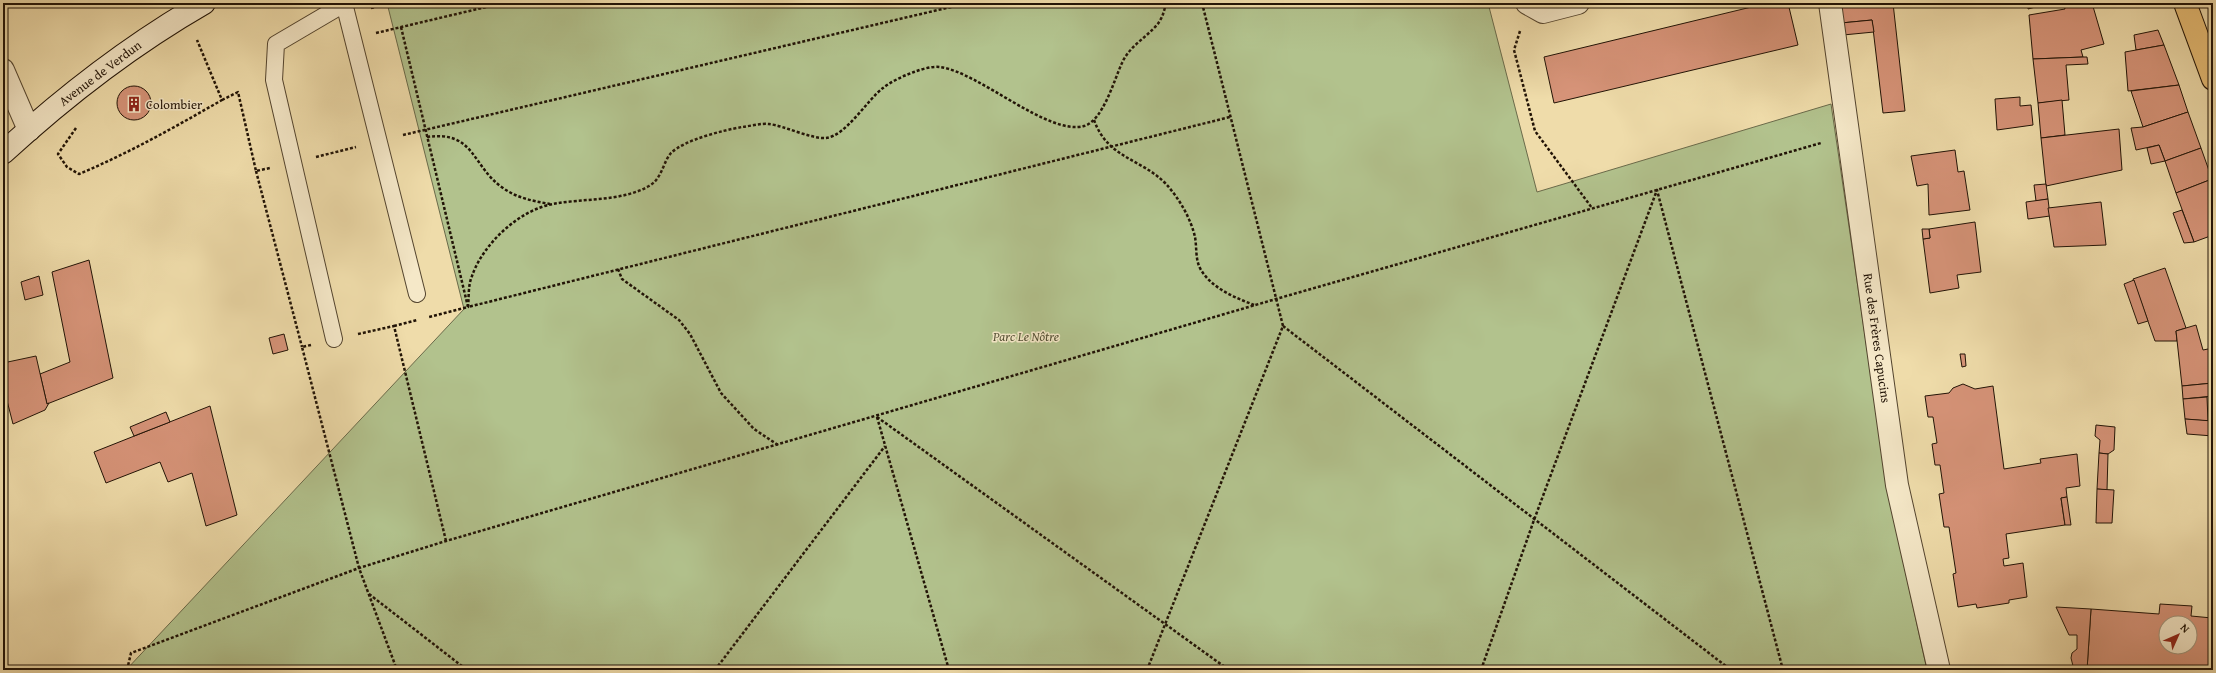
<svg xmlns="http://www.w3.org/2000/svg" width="2216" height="673" viewBox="0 0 2216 673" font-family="'Gentium Book Plus',serif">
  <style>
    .green { fill: #b2c28d; stroke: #6a6a4a }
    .building { fill: #d69378; stroke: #211306; fill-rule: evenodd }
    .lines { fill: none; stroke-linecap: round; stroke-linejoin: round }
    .lane-casing { stroke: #54452f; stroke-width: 18 }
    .street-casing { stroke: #54452f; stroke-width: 24 }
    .secondary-casing { stroke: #211306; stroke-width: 24 }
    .primary-casing { stroke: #211306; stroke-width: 24 }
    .path { stroke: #211306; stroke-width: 2.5; stroke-dasharray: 3 2; stroke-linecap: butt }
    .lane { stroke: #f5e8c8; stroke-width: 16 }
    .street { stroke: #f5e8c8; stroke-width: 22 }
    .secondary { stroke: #f5e8c8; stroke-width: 22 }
    .primary { stroke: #e8be75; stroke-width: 22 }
    .labels { text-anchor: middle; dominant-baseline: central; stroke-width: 3; stroke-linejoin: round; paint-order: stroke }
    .street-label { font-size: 13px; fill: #211306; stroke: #f5e8c8 }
    .poi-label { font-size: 13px; fill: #211306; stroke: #f5e8c8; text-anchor: start }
    .park-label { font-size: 13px; font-style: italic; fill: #545035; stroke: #f5e8c8 }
  </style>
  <rect width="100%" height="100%" fill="#efdcaa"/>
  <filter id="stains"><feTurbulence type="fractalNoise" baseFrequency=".005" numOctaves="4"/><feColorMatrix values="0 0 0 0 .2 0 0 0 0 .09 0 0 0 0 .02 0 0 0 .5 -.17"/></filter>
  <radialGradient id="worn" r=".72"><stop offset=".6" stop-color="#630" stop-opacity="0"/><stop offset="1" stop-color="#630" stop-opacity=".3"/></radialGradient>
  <path class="green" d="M 387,3 L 1488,3 L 1537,192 L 1831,104 L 1888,492 L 1927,670 L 126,670 L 464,309 Z"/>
  <g class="building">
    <path d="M 1768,3 L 1788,3 L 1798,45 L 1554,103 L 1544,57 Z"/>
    <path d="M 1867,3 L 1893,3 L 1905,111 L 1883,113 L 1872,20 L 1841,23 L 1839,6 Z"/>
    <path d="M 2028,3 L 2047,3 L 2047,4 L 2028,9 Z"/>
    <path d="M 2072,3 L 2092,3 L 2104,44 L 2081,50 L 2083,57 L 2033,59 L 2029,15 L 2065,9 L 2064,5 Z"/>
    <path d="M 1872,20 L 1874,32 L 1843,35 L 1841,23 Z"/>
    <path d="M 2158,30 L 2164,45 L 2136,50 L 2134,35 Z"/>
    <path d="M 2164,45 L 2179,85 L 2128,91 L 2125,52 Z"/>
    <path d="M 2083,57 L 2087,57 L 2088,64 L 2066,65 L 2069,100 L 2038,103 L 2033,59 Z"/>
    <path d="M 2179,85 L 2188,112 L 2143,127 L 2131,91 Z"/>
    <circle cx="134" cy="103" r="17"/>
    <path d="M 2020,97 L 2020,106 L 2031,105 L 2033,125 L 1997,130 L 1995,99 Z"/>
    <path d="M 2062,100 L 2065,135 L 2041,138 L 2038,103 Z"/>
    <path d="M 2188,112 L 2201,148 L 2165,161 L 2159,145 L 2136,150 L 2131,128 L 2143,127 Z"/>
    <path d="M 2119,129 L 2122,170 L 2046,186 L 2041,138 Z"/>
    <path d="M 2159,145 L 2165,161 L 2151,164 L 2147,148 Z"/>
    <path d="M 2201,148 L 2212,179 L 2176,193 L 2165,161 Z"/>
    <path d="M 1955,150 L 1958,172 L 1964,171 L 1970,210 L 1929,215 L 1928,184 L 1917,186 L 1911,156 Z"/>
    <path d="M 2212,179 L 2213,235 L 2194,242 L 2176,193 Z"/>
    <path d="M 2046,184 L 2048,199 L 2036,201 L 2034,185 Z"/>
    <path d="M 2048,199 L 2050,216 L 2028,219 L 2026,202 Z"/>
    <path d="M 2101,202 L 2106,245 L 2054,247 L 2048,208 Z"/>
    <path d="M 2182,210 L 2194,242 L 2184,243 L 2173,213 Z"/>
    <path d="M 1975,222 L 1981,272 L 1957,275 L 1959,288 L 1930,293 L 1923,239 L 1930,238 L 1929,229 Z"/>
    <path d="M 1922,229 L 1929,229 L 1930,238 L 1923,239 Z"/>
    <path d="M 89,260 L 113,378 L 47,404 L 40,374 L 70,362 L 52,272 Z"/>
    <path d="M 2165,268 L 2186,328 L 2176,331 L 2177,341 L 2155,341 L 2133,279 Z"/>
    <path d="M 39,276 L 43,295 L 25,300 L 21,282 Z"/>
    <path d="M 2134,280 L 2148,321 L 2138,324 L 2124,284 Z"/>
    <path d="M 2196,325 L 2203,350 L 2213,348 L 2213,383 L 2182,386 L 2176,331 Z"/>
    <path d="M 284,334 L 288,350 L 273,354 L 269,338 Z"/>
    <path d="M 1960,354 L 1965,354 L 1966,366 L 1962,367 Z"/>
    <path d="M 36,356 L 47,404 L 49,403 L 45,410 L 13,424 L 3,385 L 3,363 Z"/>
    <path d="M 2213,383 L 2213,396 L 2183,399 L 2182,386 Z"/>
    <path d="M 1963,384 L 1975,389 L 1993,386 L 2004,469 L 2041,463 L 2040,459 L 2077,454 L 2080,486 L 2066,488 L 2067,497 L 2061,498 L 2065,525 L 2006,534 L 2009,558 L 2003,559 L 2004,566 L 2023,563 L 2027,597 L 2009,600 L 2009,603 L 1977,608 L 1976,604 L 1958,607 L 1953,574 L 1956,573 L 1949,527 L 1944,527 L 1939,494 L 1944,493 L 1940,465 L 1935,465 L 1932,444 L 1937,443 L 1933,417 L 1928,417 L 1925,396 L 1949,393 L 1953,388 Z"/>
    <path d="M 2207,397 L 2208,421 L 2185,419 L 2183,399 Z"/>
    <path d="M 210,406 L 237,515 L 206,526 L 192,473 L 168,482 L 160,462 L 106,483 L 94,452 Z"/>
    <path d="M 166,412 L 170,422 L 134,436 L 130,427 Z"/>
    <path d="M 2185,419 L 2213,421 L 2213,436 L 2187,434 Z"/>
    <path d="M 2096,425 L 2115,427 L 2114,450 L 2108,454 L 2099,453 L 2100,440 L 2095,436 Z"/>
    <path d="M 2099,453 L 2108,454 L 2107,490 L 2097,489 Z"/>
    <path d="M 2097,489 L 2114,490 L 2112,523 L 2096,523 Z"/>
    <path d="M 2067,497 L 2071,525 L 2065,525 L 2061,498 Z"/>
    <path d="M 2160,604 L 2192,606 L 2191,616 L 2212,618 L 2213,612 L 2213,670 L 2087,670 L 2091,609 L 2159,614 ZM 2166,623 L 2190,623 L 2190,647 L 2166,647 Z"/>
    <path d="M 2056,607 L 2091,609 L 2087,670 L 2074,670 L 2071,658 L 2072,653 L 2077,649 L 2077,635 L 2069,635 Z"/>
  </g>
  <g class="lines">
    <defs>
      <g id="lane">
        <path d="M 344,3 L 417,294"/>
        <path d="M 334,339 L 274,80 L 276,44 L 344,4"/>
      </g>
      <g id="street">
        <path d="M 1527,3 L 1543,12 L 1578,3"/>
        <path d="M 1830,3 L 1897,485 L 1939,670"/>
        <path d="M 3,70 L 29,130"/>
      </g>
      <path id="secondary" d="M 3,153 C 65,96 131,45 204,3"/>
      <path id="primary" d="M 2185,3 L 2213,79"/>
    </defs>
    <use href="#lane" class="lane-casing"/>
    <use href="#street" class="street-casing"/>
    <use href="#secondary" class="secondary-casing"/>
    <use href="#primary" class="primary-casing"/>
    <g class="path">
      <path d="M 1166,3 C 1164,12 1162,20 1155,27 C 1144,39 1129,47 1122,63 C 1114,80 1103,121 1084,126 C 1048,136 979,72 940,67 C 932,66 922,69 914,72 C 903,76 892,81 883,88 C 867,100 846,136 826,138 C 811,139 785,126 769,124 C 761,123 751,126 742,127 C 724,130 684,140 671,153 C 663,162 662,179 649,186 C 621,202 583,198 553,204 C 519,210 483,244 472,276 C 468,285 469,297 468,307 L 1230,117"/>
      <path d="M 371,8 L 389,3"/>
      <path d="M 401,27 L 468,307 L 429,317"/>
      <path d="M 1520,31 L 1514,50 L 1535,131 L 1592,208"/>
      <path d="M 376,33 L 503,3"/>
      <path d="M 222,100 L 238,92 L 256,171 L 270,168"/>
      <path d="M 1094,120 C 1108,159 1141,158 1166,184 C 1179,198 1191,219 1195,237 C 1197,248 1195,260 1201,270 C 1213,289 1234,297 1254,305"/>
      <path d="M 76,128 L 58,154 L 67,167 L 79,174 C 129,153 175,127 222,100 L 197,40"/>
      <path d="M 403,135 L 968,3"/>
      <path d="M 427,137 C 475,130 472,167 503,188 C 517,198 533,201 550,204"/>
      <path d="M 316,157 L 356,147"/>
      <path d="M 256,171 L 302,347"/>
      <path d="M 618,269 L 622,279 L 679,320 L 690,334 L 721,393 L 754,429 L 778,445"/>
      <path d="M 394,326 L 417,320"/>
      <path d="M 1283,326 L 1731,670"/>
      <path d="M 358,334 L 394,326 L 446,541"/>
      <path d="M 311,345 L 302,347 L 359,568 L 397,670"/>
      <path d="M 877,417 L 1229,670"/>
      <path d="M 877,417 L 949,670"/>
      <path d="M 369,594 L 467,670"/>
      <path d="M 127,670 L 131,653 L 359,568 L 446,541 L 1276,299 L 1821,143"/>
      <path d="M 715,670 L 885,446"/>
      <path d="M 1147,670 L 1283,326 L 1202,3"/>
      <path d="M 1481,670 L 1534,520 L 1657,190 L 1783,670"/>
    </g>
    <use href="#lane" class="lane"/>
    <use href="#street" class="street"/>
    <use href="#secondary" class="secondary"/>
    <use href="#primary" class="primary"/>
  </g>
  <defs>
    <symbol id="building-bare" viewBox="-9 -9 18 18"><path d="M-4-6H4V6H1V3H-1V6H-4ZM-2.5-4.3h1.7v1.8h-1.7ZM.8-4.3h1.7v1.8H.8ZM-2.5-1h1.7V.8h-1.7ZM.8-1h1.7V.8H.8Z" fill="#8f2418" stroke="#f5e8c8" stroke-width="2.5" paint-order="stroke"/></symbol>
  </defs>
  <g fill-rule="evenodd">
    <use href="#building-bare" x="123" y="93" width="22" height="22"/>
  </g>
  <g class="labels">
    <g class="street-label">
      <text transform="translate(100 73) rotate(-37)">Avenue de Verdun</text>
      <text transform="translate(1877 338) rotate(82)">Rue des Frères Capucins</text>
    </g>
    <g class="poi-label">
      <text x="146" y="104">Colombier</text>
    </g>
    <g class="park-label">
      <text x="1026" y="336">Parc Le Nôtre</text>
    </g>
  </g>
  <rect width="2216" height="673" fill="none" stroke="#efdcaa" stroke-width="16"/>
  <rect x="4" y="4" width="2208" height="665" fill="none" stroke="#211306" stroke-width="2"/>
  <rect x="8" y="8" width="2200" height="657" fill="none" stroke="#211306"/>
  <g transform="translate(2178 635) rotate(45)"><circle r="19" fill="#f5e8c8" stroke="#a0937a"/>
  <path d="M0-3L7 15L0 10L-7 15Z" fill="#8f2418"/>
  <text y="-6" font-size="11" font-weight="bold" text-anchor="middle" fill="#211306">N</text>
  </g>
  <rect width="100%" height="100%" filter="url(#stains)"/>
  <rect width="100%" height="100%" fill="url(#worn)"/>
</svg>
